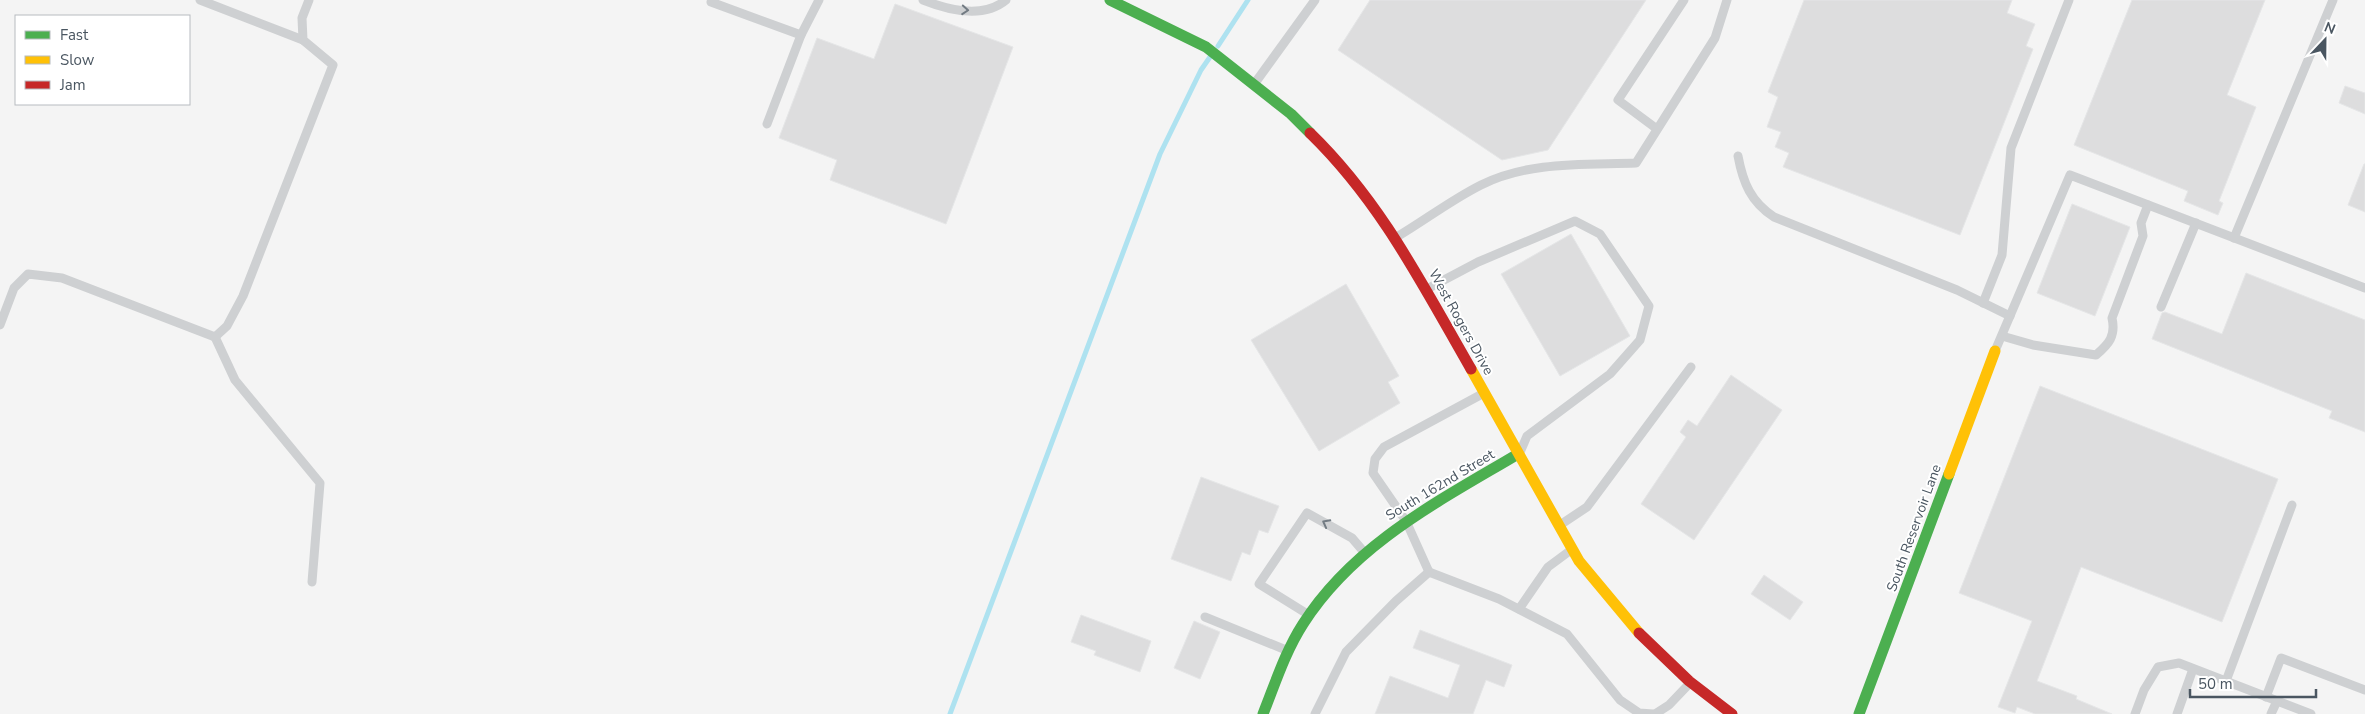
<svg xmlns="http://www.w3.org/2000/svg" width="2365" height="714" viewBox="0 0 2365 714" font-family="'Nunito Sans',sans-serif">
  <style>
    .lines { fill: none; stroke-linecap: round; stroke-linejoin: round }
    .stream { stroke: #aee2f0; stroke-width: 5 }
    .building { fill: #ddddde; stroke: #e5e6e7 }
    .lane { stroke: #ced0d2; stroke-width: 9 }
    .fast { stroke: #4caf50; stroke-width: 11 }
    .slow { stroke: #ffc107; stroke-width: 11 }
    .jam { stroke: #c62828; stroke-width: 11 }
    .oneway { stroke: #727b83 }
    .labels { text-anchor: middle; dominant-baseline: central; stroke-width: 4; stroke-linejoin: round; paint-order: stroke }
    .street-label { font-size: 14px; fill: #4a5661; stroke: #fff }
  </style>
  <rect width="100%" height="100%" fill="#f4f4f4"/>
  <g class="lines">
    <g class="stream">
      <path d="M 1218,46 L 1248,0"/>
      <path d="M 950,714 L 1160,154 L 1201,70 L 1210,57"/>
    </g>
  </g>
  <g class="building">
    <path d="M 1370,0 L 1646,0 L 1548,150 L 1502,160 L 1338,50 Z"/>
    <path d="M 1804,0 L 2012,0 L 2007,13 L 2035,24 L 2026,46 L 2033,49 L 1960,235 L 1783,167 L 1789,153 L 1775,147 L 1781,132 L 1767,127 L 1778,97 L 1768,92 Z"/>
    <path d="M 2132,0 L 2265,0 L 2227,95 L 2256,107 L 2219,201 L 2223,203 L 2218,215 L 2184,201 L 2188,191 L 2074,145 Z"/>
    <path d="M 895,4 L 1013,47 L 946,224 L 830,180 L 837,160 L 779,138 L 817,38 L 874,59 Z"/>
    <path d="M 2345,86 L 2365,93 L 2365,114 L 2339,103 Z"/>
    <path d="M 2364,164 L 2365,164 L 2365,212 L 2348,205 Z"/>
    <path d="M 2072,204 L 2130,227 L 2095,316 L 2037,293 Z"/>
    <path d="M 1571,234 L 1630,336 L 1560,376 L 1501,274 Z"/>
    <path d="M 2246,273 L 2365,320 L 2365,432 L 2329,418 L 2332,411 L 2152,339 L 2162,313 L 2165,312 L 2222,334 Z"/>
    <path d="M 1346,284 L 1399,376 L 1388,382 L 1400,403 L 1319,451 L 1251,340 Z"/>
    <path d="M 1731,375 L 1782,410 L 1694,540 L 1641,504 L 1686,437 L 1680,432 L 1688,420 L 1697,426 Z"/>
    <path d="M 2040,386 L 2278,479 L 2222,622 L 2081,567 L 2037,681 L 2077,696 L 2076,699 L 2112,714 L 2035,714 L 2017,707 L 2015,713 L 1998,707 L 2032,621 L 1959,593 Z"/>
    <path d="M 1201,477 L 1279,506 L 1268,533 L 1259,530 L 1250,555 L 1242,552 L 1231,581 L 1171,559 Z"/>
    <path d="M 1764,575 L 1803,602 L 1790,620 L 1751,594 Z"/>
    <path d="M 1081,615 L 1151,641 L 1140,672 L 1094,655 L 1096,651 L 1071,642 Z"/>
    <path d="M 1194,621 L 1220,632 L 1200,679 L 1174,668 Z"/>
    <path d="M 1420,630 L 1512,665 L 1504,687 L 1486,680 L 1473,714 L 1375,714 L 1390,676 L 1448,698 L 1460,665 L 1413,648 Z"/>
  </g>
  <g class="lines">
    <g class="lane">
      <path d="M 200,0 L 303,40"/>
      <path d="M 923,0 C 948,10 983,19 1006,0"/>
      <path d="M 711,2 L 801,35"/>
      <path d="M 1255,83 L 1315,0"/>
      <path d="M 767,124 L 801,35 L 819,0"/>
      <path d="M 1657,129 L 1618,100 L 1684,0"/>
      <path d="M 1738,156 C 1743,183 1751,202 1774,217 L 1957,290 L 2010,316"/>
      <path d="M 1395,238 C 1424,221 1451,200 1481,185 C 1529,161 1584,165 1636,163 L 1715,38 L 1727,0"/>
      <path d="M 2234,238 L 2333,0"/>
      <path d="M 1427,289 L 1478,262 L 1575,221 L 1600,234 L 1649,306 L 1640,340 L 1610,374 L 1527,436 L 1521,450"/>
      <path d="M 1983,303 L 2002,255 L 2011,148 L 2069,0"/>
      <path d="M 2161,307 L 2196,223"/>
      <path d="M 0,325 L 14,288 L 28,274 L 62,278 L 215,337 L 227,326 L 243,296 L 333,65 L 303,40 L 302,18 L 309,0"/>
      <path d="M 2002,336 L 2033,345 L 2096,355 C 2109,344 2116,336 2112,318 L 2143,236 L 2141,223 L 2148,205"/>
      <path d="M 215,337 L 235,380 L 320,483 L 312,582"/>
      <path d="M 1995,351 L 2070,175 L 2365,288"/>
      <path d="M 1560,525 L 1587,507 L 1691,367"/>
      <path d="M 1429,572 L 1406,521 L 1373,473 L 1375,459 L 1384,447 L 1484,393"/>
      <path d="M 1519,609 L 1548,567 L 1571,550"/>
      <path d="M 1309,615 L 1259,584 L 1307,513 L 1352,538 L 1364,552"/>
      <path d="M 1205,617 L 1286,650"/>
      <path d="M 2226,681 L 2292,505"/>
      <path d="M 2266,697 L 2281,658 L 2365,690"/>
      <path d="M 1315,714 L 1346,652 L 1396,601 L 1429,572 L 1499,599 L 1567,634 L 1620,700 L 1639,713 L 1653,714"/>
      <path d="M 1655,714 L 1669,705 L 1690,683"/>
      <path d="M 2135,714 L 2144,690 L 2158,667 L 2179,663 L 2311,714"/>
      <path d="M 2177,714 L 2193,669"/>
      <path d="M 2271,714 L 2277,701"/>
    </g>
    <g class="fast">
      <path d="M 1110,0 L 1206,47 L 1291,114 L 1310,133"/>
      <path d="M 1263,714 C 1275,684 1285,652 1303,624 C 1354,544 1439,501 1518,454"/>
      <path d="M 1859,714 L 1949,474"/>
    </g>
    <g class="slow">
      <path d="M 1471,369 L 1579,561 L 1639,633"/>
      <path d="M 1949,474 L 1995,351"/>
    </g>
    <g class="jam">
      <path d="M 1310,133 C 1381,202 1422,284 1471,369"/>
      <path d="M 1639,633 L 1689,681 L 1732,714"/>
    </g>
  </g>
  <defs><path id="oneway-chevron" d="M-2-3.5L2.5 0L-2 3.5" fill="none" stroke-width="1.6" stroke-linecap="round" stroke-linejoin="round" transform="scale(1.25)"/></defs>
  <g class="oneway">
    <use href="#oneway-chevron" transform="translate(965 10) rotate(4)"/>
    <use href="#oneway-chevron" transform="translate(1326 523) rotate(-152)"/>
  </g>
  <g class="labels">
    <g class="street-label">
      <text transform="translate(1461 322) rotate(61)">West Rogers Drive</text>
      <text transform="translate(1440 485) rotate(-31)">South 162nd Street</text>
      <text transform="translate(1914 528) rotate(-70)">South Reservoir Lane</text>
    </g>
  </g>
  <rect x="15" y="15" width="175" height="90" fill="#ffffff" stroke="#b7bbc0"/>
  <rect x="25" y="31" width="25" height="8" fill="#4caf50" stroke="#b7bbc0"/>
  <text x="60" y="40" font-size="15" fill="#4a5661">Fast</text>
  <rect x="25" y="56" width="25" height="8" fill="#ffc107" stroke="#b7bbc0"/>
  <text x="60" y="65" font-size="15" fill="#4a5661">Slow</text>
  <rect x="25" y="81" width="25" height="8" fill="#c62828" stroke="#b7bbc0"/>
  <text x="60" y="90" font-size="15" fill="#4a5661">Jam</text>
  <g transform="translate(2325 40) rotate(22)" stroke="#ffffff" stroke-width="4" paint-order="stroke">
  <path d="M0-4L9 19L0 12L-9 19Z" fill="#4a5661"/>
  <text y="-8" font-size="14" font-weight="bold" text-anchor="middle" fill="#4a5661">N</text>
  </g>
  <path d="M2190 689v8h126v-8" fill="none" stroke="#4a5661" stroke-width="2.5"/>
  <text x="2198" y="689" font-size="15" fill="#4a5661" stroke="#ffffff" stroke-width="4" paint-order="stroke">50 m</text>
</svg>
